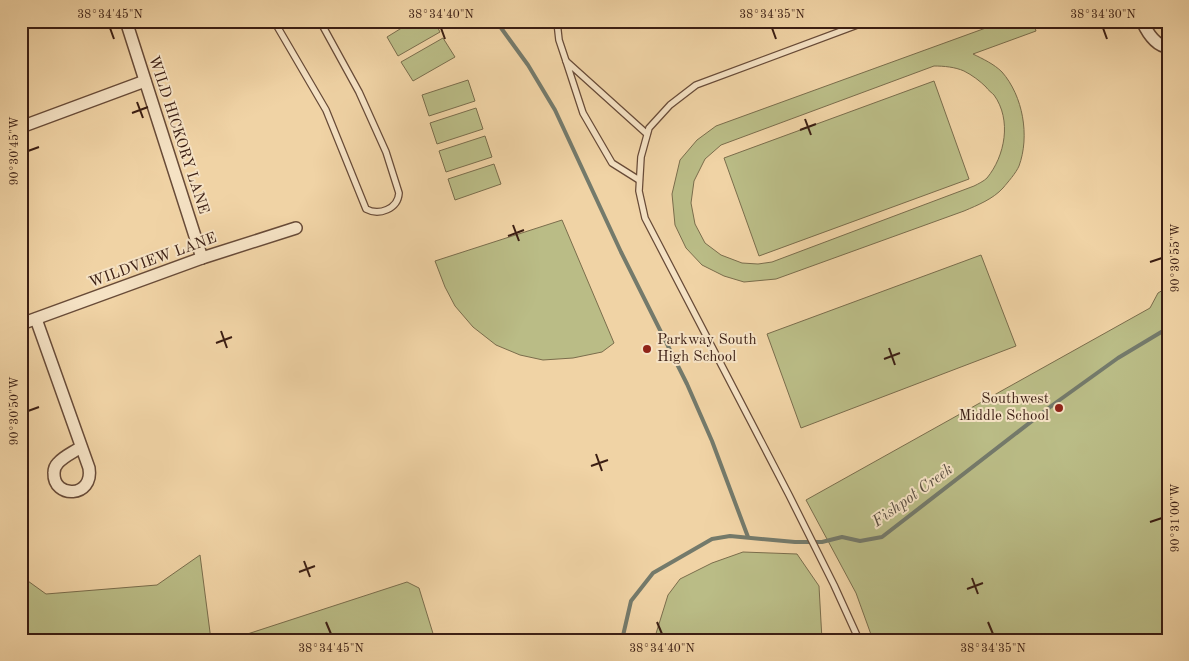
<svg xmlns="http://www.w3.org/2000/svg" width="1189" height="661" viewBox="0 0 1189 661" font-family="'Old Standard TT',serif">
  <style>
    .green { fill: #babc86; stroke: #7a6d4c; fill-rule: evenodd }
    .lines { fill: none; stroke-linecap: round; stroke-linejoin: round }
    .stream { stroke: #747a6b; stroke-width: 4 }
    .service-casing { stroke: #684b38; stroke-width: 8 }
    .minor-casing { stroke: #684b38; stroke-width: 14 }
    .service { stroke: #f5e2c4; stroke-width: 5.5 }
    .minor { stroke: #f5e2c4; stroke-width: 11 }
    .ticks { fill: none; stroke: #3b1e13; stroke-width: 2 }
    .poi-dot { fill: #8f2418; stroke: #f5e2c4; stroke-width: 2 }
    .labels { text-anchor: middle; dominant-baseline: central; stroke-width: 4; stroke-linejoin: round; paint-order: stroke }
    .street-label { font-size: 15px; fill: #3b1e13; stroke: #f5e2c4 }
    .poi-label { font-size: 15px; fill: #3b1e13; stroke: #f5e2c4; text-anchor: start }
    .water-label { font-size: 16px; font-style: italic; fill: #584c3f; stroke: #f5e2c4 }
    .neatline { fill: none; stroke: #3b1e13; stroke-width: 2 }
    .ticks-label { font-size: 12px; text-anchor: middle; fill: #3b1e13 }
  </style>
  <rect width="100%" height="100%" fill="#f0d3a5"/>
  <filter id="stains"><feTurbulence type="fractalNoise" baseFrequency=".004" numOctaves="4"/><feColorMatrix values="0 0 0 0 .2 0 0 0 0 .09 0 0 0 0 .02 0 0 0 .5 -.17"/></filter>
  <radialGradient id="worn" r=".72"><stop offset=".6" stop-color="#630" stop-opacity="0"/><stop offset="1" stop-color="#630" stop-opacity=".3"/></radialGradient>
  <g class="green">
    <path d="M 413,21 L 434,21 L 440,32 L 398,56 L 387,37 Z"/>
    <path d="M 1005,21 L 1033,21 L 1036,31 L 973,54 C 983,59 994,64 1002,72 C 1023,96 1030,136 1019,166 C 1016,173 1008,182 1003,188 C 993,199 978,205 964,211 L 776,279 L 744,282 L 724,276 L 702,265 L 686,248 L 675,225 L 672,194 L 680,160 L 697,140 L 716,126 ZM 934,66 C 944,66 955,67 964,71 C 972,75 980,81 986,87 C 988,90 992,93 994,95 C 1012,120 1005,156 987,178 C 984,181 978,184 974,186 L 772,262 L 758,264 L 742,263 L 721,255 L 705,243 L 695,224 L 691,203 L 694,181 L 705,159 L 721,145 Z"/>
    <path d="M 443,38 L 455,57 L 413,81 L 401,62 Z"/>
    <path d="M 468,80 L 475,101 L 429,116 L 422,95 Z"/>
    <path d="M 934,81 L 969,179 L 759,256 L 724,158 Z"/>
    <path d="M 476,108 L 483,129 L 437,144 L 430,123 Z"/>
    <path d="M 485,136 L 492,157 L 446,172 L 439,151 Z"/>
    <path d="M 494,164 L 501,184 L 455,200 L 448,179 Z"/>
    <path d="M 562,220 L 614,343 L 602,352 L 573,358 L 543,360 L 520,355 L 496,345 L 473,327 L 455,306 L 445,287 L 435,261 Z"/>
    <path d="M 981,255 L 1016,346 L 801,428 L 767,334 Z"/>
    <path d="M 1168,287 L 1168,640 L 873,640 L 856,593 L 806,500 L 1150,308 L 1158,293 Z"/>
    <path d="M 743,552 L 797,554 L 819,586 L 822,640 L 654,640 L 668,595 L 680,579 L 712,563 Z"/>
    <path d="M 200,555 L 211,640 L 21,640 L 21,576 L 46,594 L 157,585 Z"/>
    <path d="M 407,582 L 419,588 L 435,640 L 229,640 Z"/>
  </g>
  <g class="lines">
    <g class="stream">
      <path d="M 496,21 L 528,65 L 555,110 L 621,252 L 687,384 L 712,441 L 748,537"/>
      <path d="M 622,640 L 631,601 L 653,573 L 712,539 L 730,536 L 795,542 L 822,542 L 842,537 L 860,541 L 882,537 L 1054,404 L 1118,358 L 1168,328"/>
    </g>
    <defs>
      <g id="service">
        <path d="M 274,21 L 326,110 L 366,209 C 379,216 398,209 399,193 L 386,152 L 359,92 L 320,21"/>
        <path d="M 557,22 L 559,40 L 566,61"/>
        <path d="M 639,180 L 612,163 L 583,113 L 566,61 L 647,134"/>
        <path d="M 859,640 L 834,585 L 789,495 L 645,218 L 639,191 L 641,157 L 649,128 L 670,105 L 696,85 L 868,21"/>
      </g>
      <g id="minor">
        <path d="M 126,21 L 202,258"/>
        <path d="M 1142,21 C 1147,32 1155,46 1168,47"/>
        <path d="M 21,127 L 145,81"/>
        <path d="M 36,319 L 89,468 C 94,498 53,499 54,473 C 54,469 55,466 58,463 C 64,456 74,452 81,447"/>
        <path d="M 21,324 L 202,258 L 296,228"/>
      </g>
    </defs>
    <use href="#service" class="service-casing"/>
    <use href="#minor" class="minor-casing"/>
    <use href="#service" class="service"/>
    <use href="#minor" class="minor"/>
  </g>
  <path class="ticks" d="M 110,28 L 114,39M 441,28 L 445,39M 772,28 L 776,39M 1103,28 L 1107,39M 137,102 L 143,118M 132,113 L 148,107M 805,119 L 811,135M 800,130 L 816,124M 28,151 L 39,147M 513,225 L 519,241M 508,236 L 524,230M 1150,262 L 1162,258M 221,331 L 227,348M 216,343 L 232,337M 889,348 L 895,365M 884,359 L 900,353M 28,411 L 39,407M 596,454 L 602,471M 591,466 L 608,460M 1150,522 L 1162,518M 304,561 L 310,577M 299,572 L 315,566M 972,578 L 978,594M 967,589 L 983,583M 326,622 L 331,634M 657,622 L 662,634M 988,622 L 993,634"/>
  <g class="poi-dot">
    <circle cx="647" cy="349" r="5"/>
    <circle cx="1059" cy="408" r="5"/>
  </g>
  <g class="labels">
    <g class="street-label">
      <text transform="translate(178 135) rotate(72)">WILD HICKORY LANE</text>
      <text transform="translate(153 261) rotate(-20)">WILDVIEW LANE</text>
    </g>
    <g class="poi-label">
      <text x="657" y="340">Parkway South<tspan x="657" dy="17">High School</tspan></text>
      <text x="1049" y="399" text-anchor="end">Southwest<tspan x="1049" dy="17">Middle School</tspan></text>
    </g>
    <g class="water-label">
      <text transform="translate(913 496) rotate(-36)">Fishpot Creek</text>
    </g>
  </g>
  <rect width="1189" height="661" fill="none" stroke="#f0d3a5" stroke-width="55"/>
  <rect x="28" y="28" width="1134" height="606" class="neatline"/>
  <g class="ticks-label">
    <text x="110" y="18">38°34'45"N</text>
    <text x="441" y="18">38°34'40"N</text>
    <text x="772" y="18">38°34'35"N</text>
    <text x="1103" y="18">38°34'30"N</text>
    <text transform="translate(14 151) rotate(-90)" y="4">90°30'45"W</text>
    <text transform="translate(1175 258) rotate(-90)" y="4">90°30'55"W</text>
    <text transform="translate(14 411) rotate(-90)" y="4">90°30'50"W</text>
    <text transform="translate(1175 518) rotate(-90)" y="4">90°31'00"W</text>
    <text x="331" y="652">38°34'45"N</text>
    <text x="662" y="652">38°34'40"N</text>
    <text x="993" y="652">38°34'35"N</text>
  </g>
  <rect width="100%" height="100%" filter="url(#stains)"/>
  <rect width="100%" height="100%" fill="url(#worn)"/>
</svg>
